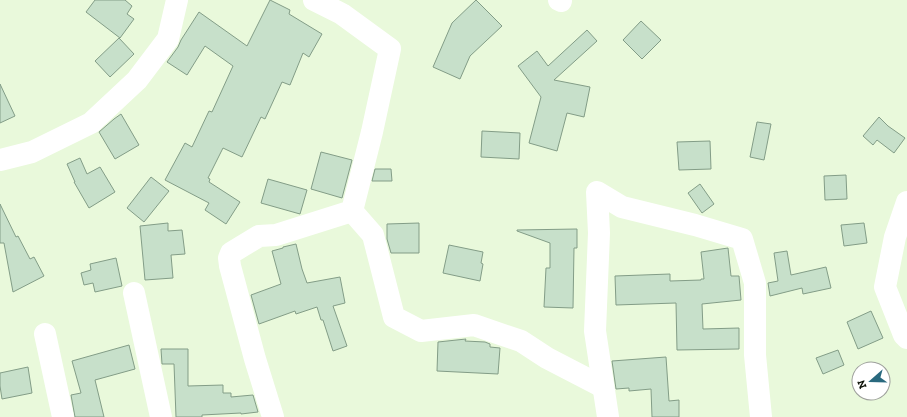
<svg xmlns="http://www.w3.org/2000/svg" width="907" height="417" viewBox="0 0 907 417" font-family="'Zilla Slab',serif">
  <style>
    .building { fill: #c7e0ca; stroke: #839d87 }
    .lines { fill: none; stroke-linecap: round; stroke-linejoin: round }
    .minor { stroke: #fff; stroke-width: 22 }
  </style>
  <rect width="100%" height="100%" fill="#e9f9db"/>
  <g class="building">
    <path d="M 95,0 L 125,0 L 132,6 L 127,14 L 134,19 L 120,38 L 86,12 Z"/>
    <path d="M 270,0 L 290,10 L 289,14 L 322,34 L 309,57 L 303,53 L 290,85 L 282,82 L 265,119 L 261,117 L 242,157 L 223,148 L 208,178 L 210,179 L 209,182 L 240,202 L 226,224 L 205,210 L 209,203 L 165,180 L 185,143 L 192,147 L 209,111 L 212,112 L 233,66 L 205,46 L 187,75 L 167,62 L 178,47 L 181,40 L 199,12 L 247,46 Z"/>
    <path d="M 476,0 L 502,26 L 470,56 L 460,79 L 433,67 L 452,23 Z"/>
    <path d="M 641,21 L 661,40 L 642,59 L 623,40 Z"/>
    <path d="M 587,30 L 597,41 L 554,80 L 590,87 L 584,117 L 567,113 L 557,151 L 529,143 L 541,97 L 518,66 L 537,51 L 548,66 Z"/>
    <path d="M 119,38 L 134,54 L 110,77 L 95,61 Z"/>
    <path d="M 0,84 L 15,116 L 0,123 Z"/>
    <path d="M 121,114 L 139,145 L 115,159 L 99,132 L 114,119 Z"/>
    <path d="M 879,117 L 888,126 L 905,138 L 894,153 L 877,140 L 873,145 L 863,136 Z"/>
    <path d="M 757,122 L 771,124 L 764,160 L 750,157 Z"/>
    <path d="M 482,131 L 520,133 L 519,159 L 481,157 Z"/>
    <path d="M 710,141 L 711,169 L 679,170 L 677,142 Z"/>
    <path d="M 321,152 L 352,160 L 342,198 L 311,189 Z"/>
    <path d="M 80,158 L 87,174 L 100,167 L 115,192 L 89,208 L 74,182 L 75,182 L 67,164 Z"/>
    <path d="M 375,169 L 391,169 L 392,181 L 372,181 Z"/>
    <path d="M 846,175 L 847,199 L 825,200 L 824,176 Z"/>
    <path d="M 151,177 L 169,191 L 144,222 L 127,208 Z"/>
    <path d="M 268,179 L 307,190 L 300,214 L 261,203 Z"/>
    <path d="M 700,184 L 714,204 L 702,213 L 688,193 Z"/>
    <path d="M 0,204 L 16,237 L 18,236 L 30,259 L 34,257 L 44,276 L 13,292 L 4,243 L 0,243 Z"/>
    <path d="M 168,223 L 168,231 L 182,230 L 185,254 L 171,255 L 173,278 L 145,280 L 140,226 Z"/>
    <path d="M 419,223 L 419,253 L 391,253 L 387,239 L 387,224 Z"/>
    <path d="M 864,223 L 867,243 L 844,246 L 841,225 Z"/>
    <path d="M 577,229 L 577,248 L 574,248 L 573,308 L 544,307 L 546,268 L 550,268 L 550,243 L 517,231 L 517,230 Z"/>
    <path d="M 296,244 L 302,269 L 307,283 L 340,277 L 345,303 L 333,306 L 347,346 L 333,351 L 323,320 L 321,320 L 317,307 L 296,314 L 295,311 L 259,324 L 251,295 L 281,284 L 272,251 L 283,248 L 283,247 Z"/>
    <path d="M 449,245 L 483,252 L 481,263 L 483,264 L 480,281 L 443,273 Z"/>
    <path d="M 728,248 L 731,276 L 739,276 L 741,300 L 702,304 L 703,329 L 739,328 L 739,349 L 677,350 L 676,303 L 616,305 L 615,276 L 670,274 L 670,281 L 701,280 L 701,279 L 704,279 L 701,252 Z"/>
    <path d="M 787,251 L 791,275 L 826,267 L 831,288 L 803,294 L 802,288 L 770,296 L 768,283 L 778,281 L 774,253 Z"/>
    <path d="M 116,258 L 122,286 L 95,292 L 93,283 L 84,285 L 81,273 L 91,270 L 90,264 Z"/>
    <path d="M 871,311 L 883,338 L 858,349 L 847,322 Z"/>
    <path d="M 466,339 L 465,341 L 485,342 L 490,344 L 490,347 L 500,348 L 498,374 L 437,371 L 438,342 Z"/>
    <path d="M 129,345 L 135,369 L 95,380 L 104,417 L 75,417 L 71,395 L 81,393 L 72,361 Z"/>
    <path d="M 161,349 L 188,349 L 188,386 L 223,385 L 223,393 L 231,393 L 231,397 L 253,395 L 258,412 L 241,414 L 241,413 L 202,415 L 202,417 L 176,417 L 174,364 L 162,364 Z"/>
    <path d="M 838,350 L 844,365 L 823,374 L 816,358 Z"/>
    <path d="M 666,357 L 669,401 L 679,400 L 679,417 L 652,417 L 651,389 L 629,391 L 629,388 L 616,389 L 612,361 Z"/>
    <path d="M 28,367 L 32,393 L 2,399 L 0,386 L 0,373 Z"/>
  </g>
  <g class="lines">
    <g class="minor">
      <path d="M 559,0 L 561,1"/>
      <path d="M 0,160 L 32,152 L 91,123 L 137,80 L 168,39 L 177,0"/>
      <path d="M 907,202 L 895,237 L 885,287 L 904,335 L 907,338"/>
      <path d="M 352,211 L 373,235 L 394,317 L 421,331 L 474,325 L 521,341 L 547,358 L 603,387"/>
      <path d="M 134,293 L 161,417"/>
      <path d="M 45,334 L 63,417"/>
      <path d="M 273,417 L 255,359 L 230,266 L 229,258 L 231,253 L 259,236 L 276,235 L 352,211 L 372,132 L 390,49 L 342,14 L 314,0"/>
      <path d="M 608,417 L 595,331 L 599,233 L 597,192 L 622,207 L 695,225 L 742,239 L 755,283 L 755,355 L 761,417"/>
    </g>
  </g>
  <g transform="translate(871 381) rotate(250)"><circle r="19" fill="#ffffff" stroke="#9ea09c"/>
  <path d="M0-3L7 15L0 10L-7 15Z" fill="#29697e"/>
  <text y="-6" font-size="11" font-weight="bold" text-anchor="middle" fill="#0c1107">N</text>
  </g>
</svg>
